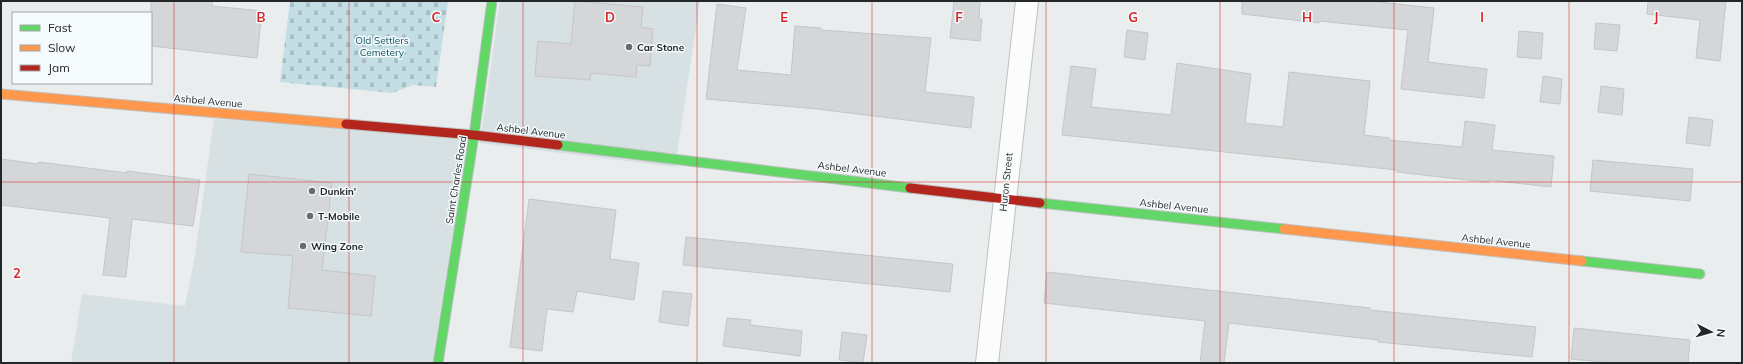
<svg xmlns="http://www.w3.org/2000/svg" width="1743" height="364" viewBox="0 0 1743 364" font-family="Mulish,sans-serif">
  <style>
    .built { fill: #d7e0e3 }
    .cemetery { fill: url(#cemetery-stones) }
    .building { fill: #d4d6d7; stroke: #c4c6c8 }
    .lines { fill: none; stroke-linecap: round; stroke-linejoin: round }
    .street-casing { stroke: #bdc0c0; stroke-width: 24 }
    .fast-casing { stroke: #bdc0c0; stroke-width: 11 }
    .slow-casing { stroke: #bdc0c0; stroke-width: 11 }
    .jam-casing { stroke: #bdc0c0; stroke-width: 11 }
    .street { stroke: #fcfcfc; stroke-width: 22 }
    .fast { stroke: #63d668; stroke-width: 9 }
    .slow { stroke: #ff974d; stroke-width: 9 }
    .jam { stroke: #b3261e; stroke-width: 9 }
    .grid { fill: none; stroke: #d62828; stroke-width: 1; stroke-opacity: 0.55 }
    .poi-dot { fill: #696c6d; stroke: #f5fbfd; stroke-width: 1.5 }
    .labels { text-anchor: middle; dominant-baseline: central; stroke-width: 3; stroke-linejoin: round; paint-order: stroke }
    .park-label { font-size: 10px; fill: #0b4f5e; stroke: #f5fbfd }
    .poi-label { font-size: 10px; font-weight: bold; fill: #242727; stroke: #f5fbfd; text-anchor: start }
    .street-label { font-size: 10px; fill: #242727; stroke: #f5fbfd }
    .grid-label { font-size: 13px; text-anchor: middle; font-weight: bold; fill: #d62828; stroke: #f5fbfd; stroke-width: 3; stroke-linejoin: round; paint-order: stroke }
  </style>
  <defs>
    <pattern id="cemetery-stones" width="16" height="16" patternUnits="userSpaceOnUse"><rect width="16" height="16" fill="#c4dee5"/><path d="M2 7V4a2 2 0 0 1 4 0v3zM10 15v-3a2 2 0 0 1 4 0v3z" fill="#a8bec4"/></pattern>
  </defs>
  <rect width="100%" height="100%" fill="#eaedee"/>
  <g class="built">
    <path d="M 500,1 L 700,1 L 675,167 L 480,143 Z"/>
    <path d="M 214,119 L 468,134 L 432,363 L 71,363 L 82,294 L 185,306 L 195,255 Z"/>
  </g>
  <path class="cemetery" d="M 290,1 L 448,1 L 436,87 L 413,85 L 392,93 L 280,82 Z"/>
  <g class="building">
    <path d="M 151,1 L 212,1 L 212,6 L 262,11 L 257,58 L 151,46 Z"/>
    <path d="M 575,1 L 643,7 L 641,27 L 653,29 L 650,66 L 637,65 L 636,77 L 591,73 L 590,80 L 535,76 L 538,41 L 571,44 Z"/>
    <path d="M 954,1 L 980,1 L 979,19 L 982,19 L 980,41 L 950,38 Z"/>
    <path d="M 1242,1 L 1378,1 L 1378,2 L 1434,8 L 1428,62 L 1487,69 L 1484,98 L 1401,89 L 1408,30 L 1319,21 L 1319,23 L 1242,14 Z"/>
    <path d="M 1648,1 L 1726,1 L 1720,61 L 1696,58 L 1700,20 L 1647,14 Z"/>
    <path d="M 717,4 L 746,8 L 737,70 L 791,75 L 795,26 L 821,28 L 821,30 L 931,38 L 925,92 L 974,97 L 971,128 L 817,109 L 706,99 Z"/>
    <path d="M 1596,23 L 1620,25 L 1617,51 L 1594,49 Z"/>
    <path d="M 1127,30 L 1148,33 L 1145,60 L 1124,57 Z"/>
    <path d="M 1519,31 L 1543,33 L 1541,59 L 1517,57 Z"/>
    <path d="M 1177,63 L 1251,74 L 1245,123 L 1283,127 L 1289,72 L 1370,81 L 1364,135 L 1389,138 L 1389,140 L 1462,147 L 1465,121 L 1495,125 L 1492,150 L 1554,156 L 1551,187 L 1489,180 L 1489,182 L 1458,179 L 1397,172 L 1397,170 L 1062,135 L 1071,66 L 1096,69 L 1091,107 L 1171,115 Z"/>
    <path d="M 1543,76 L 1562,79 L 1560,104 L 1540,102 Z"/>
    <path d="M 1601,86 L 1624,89 L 1622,115 L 1598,112 Z"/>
    <path d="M 1689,117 L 1713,120 L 1710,146 L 1686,143 Z"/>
    <path d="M 1,159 L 38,164 L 39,162 L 127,173 L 127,171 L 200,180 L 193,226 L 132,219 L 126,277 L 103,275 L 110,218 L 1,205 Z"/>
    <path d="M 1593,160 L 1693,169 L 1690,201 L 1590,191 Z"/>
    <path d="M 249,174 L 332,183 L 322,270 L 375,276 L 371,316 L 288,308 L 293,256 L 241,252 Z"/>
    <path d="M 529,199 L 616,210 L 610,259 L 639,263 L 634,300 L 577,291 L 573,312 L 547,309 L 542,351 L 510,347 Z"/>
    <path d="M 686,237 L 953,264 L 950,292 L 683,265 Z"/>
    <path d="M 1047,272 L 1370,308 L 1370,310 L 1536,327 L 1532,357 L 1378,342 L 1378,340 L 1229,323 L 1224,363 L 1200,363 L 1205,321 L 1044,303 Z"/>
    <path d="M 663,291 L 692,294 L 688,326 L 659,322 Z"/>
    <path d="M 727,318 L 751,320 L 750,325 L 802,331 L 800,356 L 723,346 Z"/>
    <path d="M 1574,328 L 1690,340 L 1688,363 L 1612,363 L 1571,359 Z"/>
    <path d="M 842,332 L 867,335 L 863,363 L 839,360 Z"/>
  </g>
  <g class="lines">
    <defs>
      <path id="street" d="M 987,363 L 1027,1"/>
      <g id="fast">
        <path d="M 558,145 L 910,188"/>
        <path d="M 1040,203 L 1284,229"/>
        <path d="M 1582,261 L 1700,274"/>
        <path d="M 438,363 L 474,135 L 492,1"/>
      </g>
      <g id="slow">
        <path d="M 1,94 L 346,124"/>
        <path d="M 1284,229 L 1582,261"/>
      </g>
      <g id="jam">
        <path d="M 346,124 L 474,135 L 558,145"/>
        <path d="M 910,188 L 1040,203"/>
      </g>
    </defs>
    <use href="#street" class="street-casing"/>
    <use href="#fast" class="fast-casing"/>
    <use href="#slow" class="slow-casing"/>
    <use href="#jam" class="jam-casing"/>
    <use href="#street" class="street"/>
    <use href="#fast" class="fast"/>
    <use href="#slow" class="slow"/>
    <use href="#jam" class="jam"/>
  </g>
  <path class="grid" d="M 174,1 L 174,363M 349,1 L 349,363M 523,1 L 523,363M 697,1 L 697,363M 872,1 L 872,363M 1046,1 L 1046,363M 1220,1 L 1220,363M 1394,1 L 1394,363M 1569,1 L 1569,363M 1,182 L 1742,182"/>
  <g class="poi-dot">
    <circle cx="629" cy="47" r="4"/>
    <circle cx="312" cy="191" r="4"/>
    <circle cx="310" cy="216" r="4"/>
    <circle cx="303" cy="246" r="4"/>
  </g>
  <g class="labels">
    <g class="park-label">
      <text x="382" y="40">Old Settlers<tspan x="382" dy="12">Cemetery</tspan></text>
    </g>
    <g class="poi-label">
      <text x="637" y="47">Car Stone</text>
      <text x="320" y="191">Dunkin'</text>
      <text x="318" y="216">T-Mobile</text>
      <text x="311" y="246">Wing Zone</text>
    </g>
    <g class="street-label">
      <text transform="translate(208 101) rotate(5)">Ashbel Avenue</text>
      <text transform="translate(531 131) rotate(7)">Ashbel Avenue</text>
      <text transform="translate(852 169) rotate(7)">Ashbel Avenue</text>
      <text transform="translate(456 180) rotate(-81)">Saint Charles Road</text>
      <text transform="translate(1006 182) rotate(-84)">Huron Street</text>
      <text transform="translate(1174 206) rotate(6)">Ashbel Avenue</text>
      <text transform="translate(1496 241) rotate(6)">Ashbel Avenue</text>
    </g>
  </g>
  <g class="grid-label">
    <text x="261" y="22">B</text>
    <text x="436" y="22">C</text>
    <text x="610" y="22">D</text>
    <text x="784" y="22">E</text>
    <text x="959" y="22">F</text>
    <text x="1133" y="22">G</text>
    <text x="1307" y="22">H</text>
    <text x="1482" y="22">I</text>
    <text x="1656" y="22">J</text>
    <text x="17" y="278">2</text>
  </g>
  <rect width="1743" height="364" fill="none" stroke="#242727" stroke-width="4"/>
  <rect x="12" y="12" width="140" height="72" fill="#f5fbfd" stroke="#a1a6a7"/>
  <rect x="20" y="25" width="20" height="6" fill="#63d668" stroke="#a1a6a7"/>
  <text x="48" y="32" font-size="12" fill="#242727">Fast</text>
  <rect x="20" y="45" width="20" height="6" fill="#ff974d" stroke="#a1a6a7"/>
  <text x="48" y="52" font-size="12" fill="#242727">Slow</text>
  <rect x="20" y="65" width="20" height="6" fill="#b3261e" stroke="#a1a6a7"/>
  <text x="48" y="72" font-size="12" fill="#242727">Jam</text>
  <g transform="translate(1711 332) rotate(96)" stroke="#f5fbfd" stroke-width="3" paint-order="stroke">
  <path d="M0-3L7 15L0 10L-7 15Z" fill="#242727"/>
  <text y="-6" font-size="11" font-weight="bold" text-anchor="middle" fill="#242727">N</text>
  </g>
</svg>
